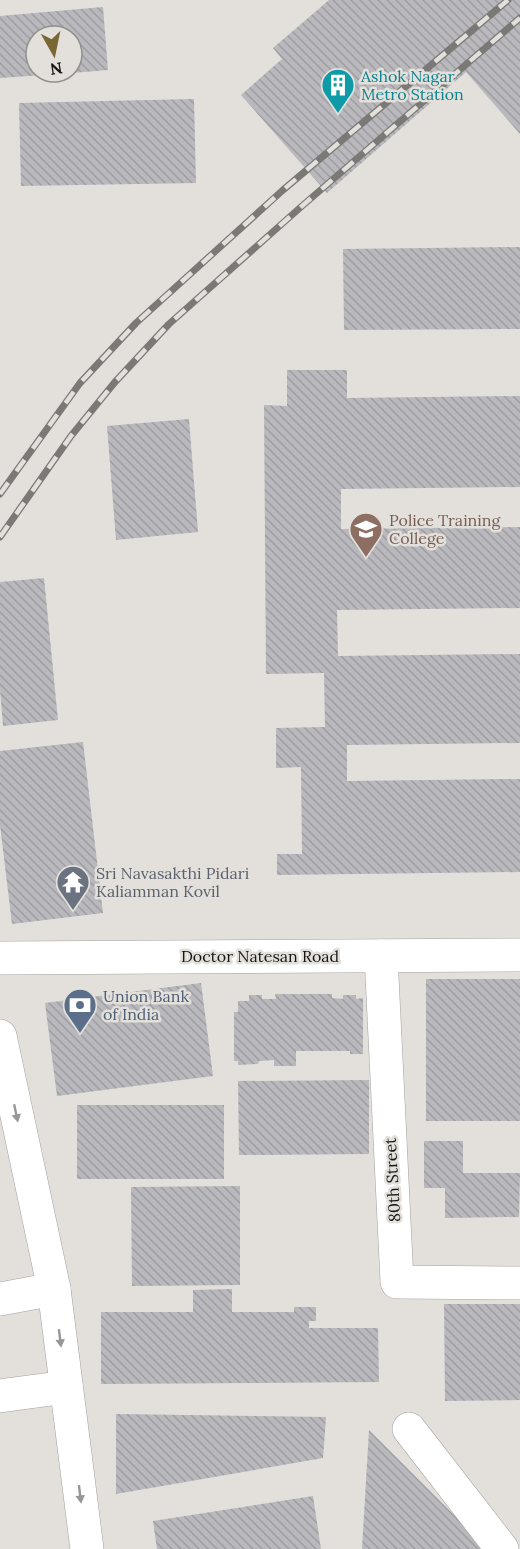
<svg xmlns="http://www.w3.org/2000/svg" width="520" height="1549" viewBox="0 0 520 1549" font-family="Lora,serif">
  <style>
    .building { fill: url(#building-back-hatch) }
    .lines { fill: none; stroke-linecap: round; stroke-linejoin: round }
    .minor-casing { stroke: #a4a19c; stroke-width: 34 }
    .secondary-casing { stroke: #a4a19c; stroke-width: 34 }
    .primary-casing { stroke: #a4a19c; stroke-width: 34 }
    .minor { stroke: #fff; stroke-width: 33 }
    .secondary { stroke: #fff; stroke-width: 33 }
    .primary { stroke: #fff; stroke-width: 33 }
    .rail-casing { stroke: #7b7976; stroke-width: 7 }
    .rail { stroke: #e3e0db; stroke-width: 4.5; stroke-dasharray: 14; stroke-linecap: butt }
    .oneway { fill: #989796 }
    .labels { text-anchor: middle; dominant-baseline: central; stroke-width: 5; stroke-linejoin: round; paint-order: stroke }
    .culture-label { font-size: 16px; fill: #0d838f; stroke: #e3e0db; text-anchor: start }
    .education-label { font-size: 16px; fill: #785e54; stroke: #e3e0db; text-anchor: start }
    .worship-label { font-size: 16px; fill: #5b616d; stroke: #e3e0db; text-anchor: start }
    .street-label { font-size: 16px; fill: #191816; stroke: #e3e0db }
    .service-label { font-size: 16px; fill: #4e5e75; stroke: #e3e0db; text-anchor: start }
  </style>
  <defs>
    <pattern id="building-back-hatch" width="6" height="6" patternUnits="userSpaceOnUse" patternTransform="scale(1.5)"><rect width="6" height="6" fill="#b8b8bd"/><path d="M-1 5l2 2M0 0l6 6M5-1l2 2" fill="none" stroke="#9e9da2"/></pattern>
  </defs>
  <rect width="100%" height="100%" fill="#e3e0db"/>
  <g class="building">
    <path d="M 329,0 L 520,0 L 520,134 L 466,72 L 327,193 L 241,95 L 282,59 L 273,48 Z"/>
    <path d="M 103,7 L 108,70 L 72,73 L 72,36 L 36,36 L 36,72 L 58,72 L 58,74 L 0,78 L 0,16 Z"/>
    <path d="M 194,99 L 196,183 L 21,186 L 19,103 Z"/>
    <path d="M 520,247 L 520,329 L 344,330 L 343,249 Z"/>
    <path d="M 287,370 L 347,370 L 347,398 L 520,396 L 520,487 L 341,489 L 341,529 L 520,527 L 520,608 L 337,610 L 338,656 L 520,654 L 520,743 L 347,745 L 347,781 L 520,779 L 520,872 L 277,875 L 277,854 L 302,854 L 301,767 L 276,768 L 276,728 L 325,727 L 324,673 L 266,674 L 264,405 L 287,406 Z"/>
    <path d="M 189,419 L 198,532 L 116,540 L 107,426 Z"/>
    <path d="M 44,578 L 58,720 L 3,726 L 0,690 L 0,582 Z"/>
    <path d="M 83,742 L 103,913 L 12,924 L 0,825 L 0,751 Z"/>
    <rect x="426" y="979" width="94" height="142"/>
    <path d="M 201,983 L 213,1076 L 57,1096 L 45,1003 Z"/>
    <path d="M 275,994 L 332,994 L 332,998 L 343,999 L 343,995 L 356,995 L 356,999 L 363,998 L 363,1054 L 350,1054 L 350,1051 L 296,1051 L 296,1066 L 274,1066 L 274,1060 L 259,1061 L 258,1064 L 238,1065 L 238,1061 L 234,1061 L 234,1012 L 238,1012 L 238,1001 L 249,1001 L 249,995 L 262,995 L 262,999 L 276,999 Z"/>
    <path d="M 369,1080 L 369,1154 L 239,1155 L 238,1081 Z"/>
    <rect x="77" y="1105" width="147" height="74"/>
    <path d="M 424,1141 L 463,1141 L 463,1173 L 520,1173 L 519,1217 L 445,1218 L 445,1188 L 424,1188 Z"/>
    <path d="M 240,1186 L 240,1285 L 132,1286 L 131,1187 Z"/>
    <path d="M 232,1289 L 232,1312 L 294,1312 L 294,1307 L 316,1307 L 316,1321 L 309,1321 L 309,1328 L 378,1328 L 379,1382 L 101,1384 L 101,1312 L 193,1312 L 193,1290 Z"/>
    <path d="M 444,1304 L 520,1304 L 520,1400 L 445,1401 Z"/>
    <path d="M 116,1414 L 326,1417 L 323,1458 L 116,1494 Z"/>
    <path d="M 369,1430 L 485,1546 L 484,1549 L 362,1549 Z"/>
    <path d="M 313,1496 L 321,1549 L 157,1549 L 153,1521 Z"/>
  </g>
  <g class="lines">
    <defs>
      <g id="minor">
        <path d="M 381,956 L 397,1282 L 520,1283"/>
        <path d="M 0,958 L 520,955"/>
        <path d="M 409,1429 L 502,1549"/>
      </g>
      <g id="secondary">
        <path d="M 0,1299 L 54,1289"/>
        <path d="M 0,1396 L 66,1387"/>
      </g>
      <path id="primary" d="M 0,1036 L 54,1289 L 87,1549"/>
    </defs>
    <use href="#minor" class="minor-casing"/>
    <use href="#secondary" class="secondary-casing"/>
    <use href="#primary" class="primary-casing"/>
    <use href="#minor" class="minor"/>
    <use href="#secondary" class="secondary"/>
    <use href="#primary" class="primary"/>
    <defs>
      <g id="rail">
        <path d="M 0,494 L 80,383 L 136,323 L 283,190 L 508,0"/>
        <path d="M 0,537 L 71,436 L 115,382 L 169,324 L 302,206 L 520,18"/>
      </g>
    </defs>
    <use href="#rail" class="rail-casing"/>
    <use href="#rail" class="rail"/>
  </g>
  <defs><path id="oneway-solid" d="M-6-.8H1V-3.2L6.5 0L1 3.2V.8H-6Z" transform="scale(1.5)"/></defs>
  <g class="oneway">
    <use href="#oneway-solid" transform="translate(16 1113) rotate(78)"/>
    <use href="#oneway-solid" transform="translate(60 1338) rotate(83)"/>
    <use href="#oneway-solid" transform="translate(80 1494) rotate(83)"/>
  </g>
  <defs>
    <symbol id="building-pin" viewBox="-11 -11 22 30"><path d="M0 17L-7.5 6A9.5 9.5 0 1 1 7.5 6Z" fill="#0f9aa8" stroke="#e3e0db"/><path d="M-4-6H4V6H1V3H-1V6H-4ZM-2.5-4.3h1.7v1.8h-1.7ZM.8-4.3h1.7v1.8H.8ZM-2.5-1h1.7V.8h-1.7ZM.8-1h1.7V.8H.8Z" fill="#fff"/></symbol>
    <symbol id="university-pin" viewBox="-11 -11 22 30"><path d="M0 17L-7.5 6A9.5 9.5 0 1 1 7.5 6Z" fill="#8d6e63" stroke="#e3e0db"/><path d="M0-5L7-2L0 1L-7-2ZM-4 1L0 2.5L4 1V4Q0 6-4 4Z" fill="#fff"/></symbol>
    <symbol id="temple-pin" viewBox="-11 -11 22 30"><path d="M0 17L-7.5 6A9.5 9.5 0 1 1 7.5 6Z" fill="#6b7280" stroke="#e3e0db"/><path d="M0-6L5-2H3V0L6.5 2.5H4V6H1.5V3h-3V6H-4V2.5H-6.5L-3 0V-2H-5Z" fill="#fff"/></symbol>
    <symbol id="bank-pin" viewBox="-11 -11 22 30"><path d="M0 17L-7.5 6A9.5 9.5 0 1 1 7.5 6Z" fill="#5c6f8a" stroke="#e3e0db"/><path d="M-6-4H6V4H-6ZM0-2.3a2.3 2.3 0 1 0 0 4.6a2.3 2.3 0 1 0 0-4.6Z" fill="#fff"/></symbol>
  </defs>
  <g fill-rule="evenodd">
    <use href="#building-pin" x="319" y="66" width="38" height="52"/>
    <use href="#university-pin" x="347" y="510" width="38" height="52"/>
    <use href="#temple-pin" x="54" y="863" width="38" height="52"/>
    <use href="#bank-pin" x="61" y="986" width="38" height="52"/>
  </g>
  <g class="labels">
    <g class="culture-label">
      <text x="361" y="76">Ashok Nagar<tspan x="361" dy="18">Metro Station</tspan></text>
    </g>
    <g class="education-label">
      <text x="389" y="520">Police Training<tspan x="389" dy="18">College</tspan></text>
    </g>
    <g class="worship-label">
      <text x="96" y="873">Sri Navasakthi Pidari<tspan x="96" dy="18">Kaliamman Kovil</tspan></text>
    </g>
    <g class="street-label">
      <text x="260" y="956">Doctor Natesan Road</text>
      <text transform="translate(392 1180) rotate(-93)">80th Street</text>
    </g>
    <g class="service-label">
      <text x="103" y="996">Union Bank<tspan x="103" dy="18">of India</tspan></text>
    </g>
  </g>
  <g transform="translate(54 54) rotate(171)"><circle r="28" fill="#e3e0db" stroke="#92908c" stroke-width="1.5"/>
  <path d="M0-4.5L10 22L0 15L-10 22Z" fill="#7a6635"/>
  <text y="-9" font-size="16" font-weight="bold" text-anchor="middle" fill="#191816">N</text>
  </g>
</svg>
